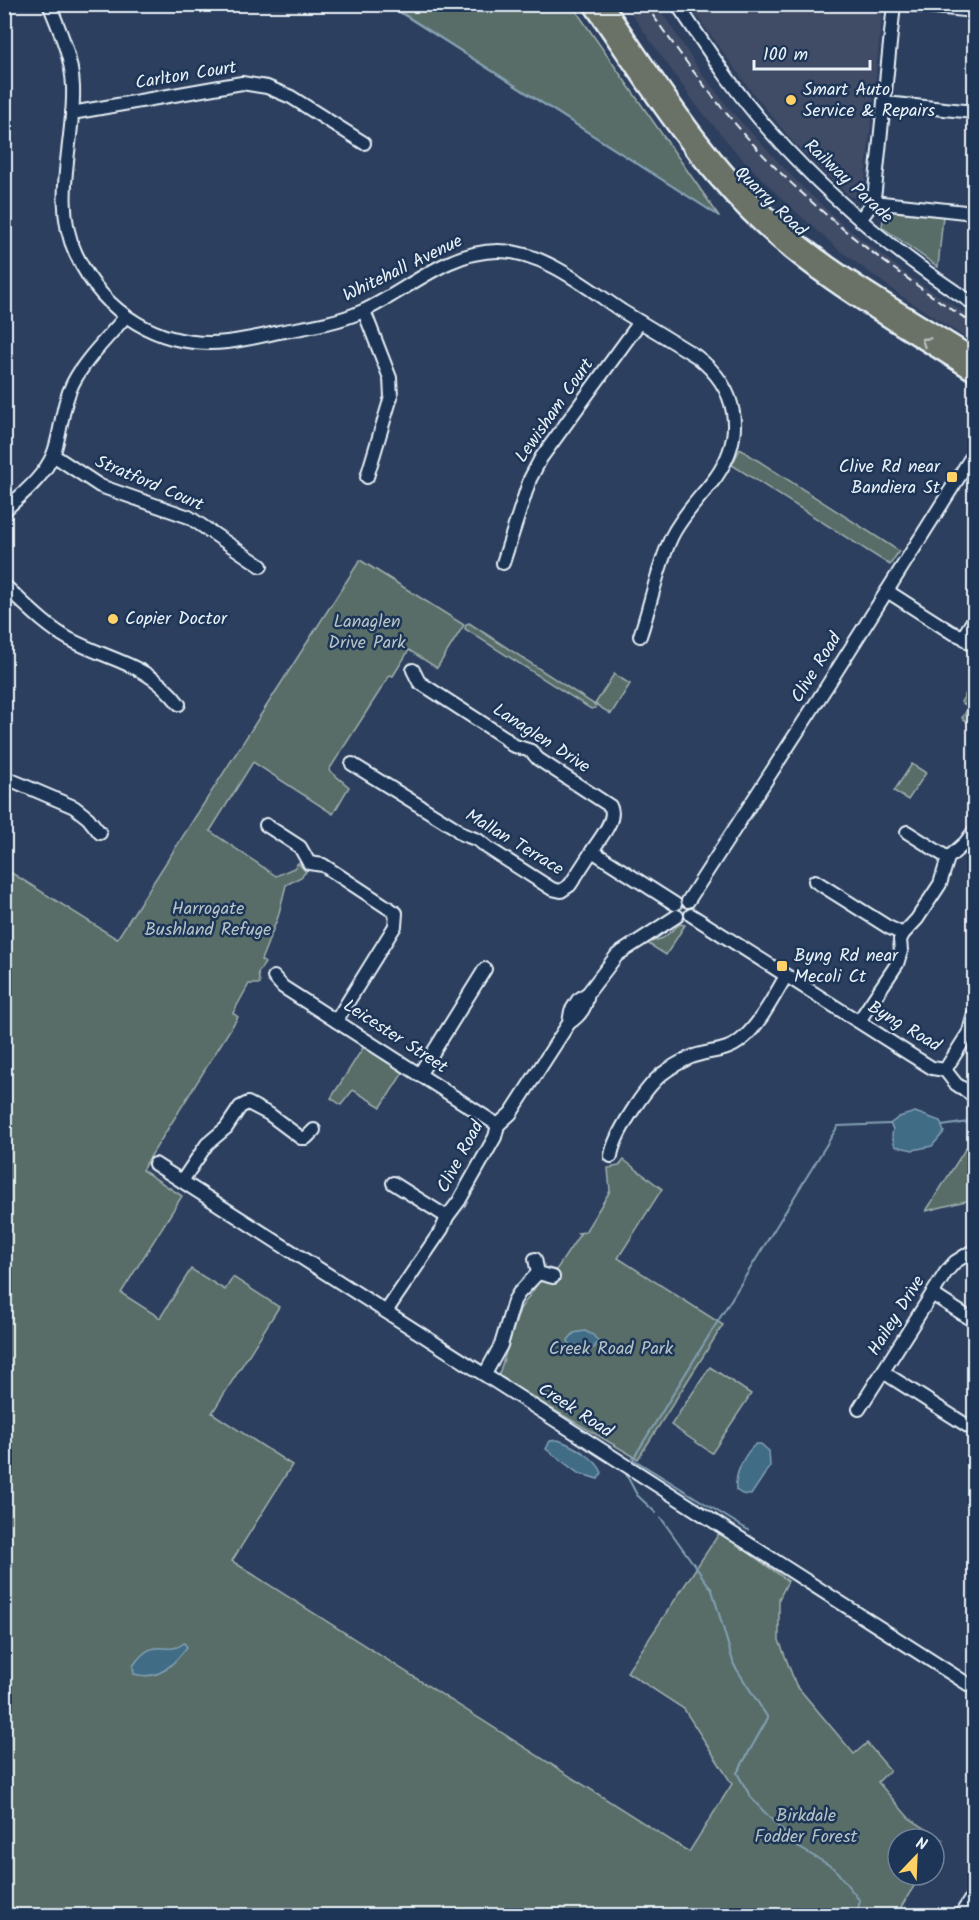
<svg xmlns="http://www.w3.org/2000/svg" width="979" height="1920" viewBox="0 0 979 1920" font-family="Kalam,sans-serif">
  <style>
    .built { fill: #404b66 }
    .green { fill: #596d68; stroke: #a0afb0; stroke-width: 1.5 }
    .water { fill: #406c86; stroke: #83a1b4; stroke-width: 1.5 }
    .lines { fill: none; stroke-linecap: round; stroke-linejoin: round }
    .stream { stroke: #83a1b4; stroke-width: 2 }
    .minor-casing { stroke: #e8f1f8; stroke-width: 16 }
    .major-casing { stroke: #e8f1f8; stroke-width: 20 }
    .minor { stroke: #1d3557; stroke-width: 12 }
    .major { stroke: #6a7166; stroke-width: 15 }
    .rail { stroke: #e8f1f8; stroke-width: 2; stroke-dasharray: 9 4.5; stroke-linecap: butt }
    .oneway { stroke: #b6bebe }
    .poi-dot { fill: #ffd166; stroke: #1d3557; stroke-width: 2 }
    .labels { text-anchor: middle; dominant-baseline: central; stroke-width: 5; stroke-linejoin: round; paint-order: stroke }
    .street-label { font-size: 18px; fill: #e8f1f8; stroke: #1d3557 }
    .poi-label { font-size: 18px; fill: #e8f1f8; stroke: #1d3557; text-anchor: start }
    .park-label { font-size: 18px; fill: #b6c3c6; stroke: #1d3557 }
  </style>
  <rect width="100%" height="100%" fill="#2d3f5e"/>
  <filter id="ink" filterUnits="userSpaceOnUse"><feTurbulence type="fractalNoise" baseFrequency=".0167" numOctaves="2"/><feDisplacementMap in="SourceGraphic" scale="12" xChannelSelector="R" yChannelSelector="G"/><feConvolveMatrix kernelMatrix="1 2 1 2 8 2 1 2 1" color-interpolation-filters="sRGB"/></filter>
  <g filter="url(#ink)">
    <g class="built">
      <path d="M 625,5 L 657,5 L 700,71 L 731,111 L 797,182 L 842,224 L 913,279 L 974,319 L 974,343 L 900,295 L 838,249 L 784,201 L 737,153 L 697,106 Z"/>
      <path d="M 689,5 L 883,5 L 864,191 L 859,197 L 856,198 L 849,196 L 793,142 L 748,87 Z"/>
    </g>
    <g class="green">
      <path d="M 388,5 L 572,5 L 719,216 Z"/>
      <path d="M 884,211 L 943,216 L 938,267 L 882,227 Z"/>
      <path d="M 740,449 L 899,551 L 890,565 L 732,465 Z"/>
      <path d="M 360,560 L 464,625 L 437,668 L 409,650 L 393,676 L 390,675 L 329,770 L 349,787 L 333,814 L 253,762 L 210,831 L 276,876 L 294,868 L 298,863 L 306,872 L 301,877 L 286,885 L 278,917 L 261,960 L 265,963 L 258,973 L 260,984 L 249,984 L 233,1013 L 238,1017 L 142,1170 L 182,1196 L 121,1293 L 160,1318 L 191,1269 L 225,1290 L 233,1277 L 279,1307 L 212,1413 L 292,1465 L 232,1561 L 689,1852 L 732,1784 L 684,1709 L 627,1672 L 720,1532 L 788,1581 L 779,1599 L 779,1640 L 796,1685 L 854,1754 L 867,1743 L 890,1770 L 878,1782 L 909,1818 L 943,1840 L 934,1855 L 934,1839 L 898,1839 L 898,1875 L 921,1875 L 896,1915 L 5,1915 L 4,868 L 117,939 Z"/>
      <path d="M 469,623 L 595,705 L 596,708 L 591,709 L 465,629 L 466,624 Z"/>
      <path d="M 614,674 L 630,684 L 611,714 L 595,704 Z"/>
      <path d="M 974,680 L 974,699 L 970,707 L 974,710 L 974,726 L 962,718 L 969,707 L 961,702 Z"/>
      <path d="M 912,764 L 926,773 L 908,800 L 894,791 Z"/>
      <path d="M 680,924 L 685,925 L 666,955 L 647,943 L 663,938 Z"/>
      <path d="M 366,1043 L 406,1068 L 381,1107 L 353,1090 L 341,1105 L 331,1098 Z"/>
      <path d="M 974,1135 L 974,1199 L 926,1211 Z"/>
      <path d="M 624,1160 L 662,1189 L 618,1258 L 723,1325 L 638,1459 L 498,1377 L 520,1309 L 539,1282 L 544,1281 L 554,1283 L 556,1270 L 580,1234 L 578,1233 L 585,1232 L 610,1191 L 608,1168 L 619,1166 Z"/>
      <path d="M 710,1367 L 751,1394 L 712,1453 L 671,1425 Z"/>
    </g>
    <g class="water">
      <path d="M 915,1112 L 940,1121 L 944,1132 L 932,1146 L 913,1150 L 895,1146 L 892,1136 L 893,1129 L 890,1124 L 899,1117 Z"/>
      <path d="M 585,1331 L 593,1335 L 598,1341 L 594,1348 L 583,1348 L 576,1352 L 570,1347 L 568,1340 L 574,1333 Z"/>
      <path d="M 558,1440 C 572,1445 597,1458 602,1473 L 598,1479 L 578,1473 L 546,1449 L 550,1441 Z"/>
      <path d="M 756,1444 L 761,1444 L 769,1451 L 770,1466 L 751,1495 L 742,1494 L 736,1490 C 734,1476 744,1453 756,1444 Z"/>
      <path d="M 184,1643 L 187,1647 C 172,1666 159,1681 134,1674 L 133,1666 C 155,1633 166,1658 184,1643 Z"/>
    </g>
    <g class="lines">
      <g class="stream">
        <path d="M 388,4 L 719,216"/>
        <path d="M 942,1126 L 974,1121"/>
        <path d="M 626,1474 L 637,1495 L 656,1513"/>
        <path d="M 661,1518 L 712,1590 L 734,1665 L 768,1718 L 737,1773 L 752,1799 L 798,1847 L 834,1868 L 860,1901 L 856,1916"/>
        <path d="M 748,1530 L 633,1459 L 838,1126 L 890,1124"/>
      </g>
      <defs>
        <g id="minor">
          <path d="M 49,4 C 60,31 72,58 73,87 C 75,142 51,202 76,254 C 104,314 160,349 227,342 C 244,340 262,336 279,332 C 307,327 337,323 363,311 C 407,291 447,251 498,251 C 543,251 586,287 622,311 C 647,326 672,341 696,356 C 738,388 746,434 716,477 C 702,496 683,514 672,536 C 657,567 651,604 640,636"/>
          <path d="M 677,4 C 706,47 735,92 769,130 C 829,198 899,256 974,304"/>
          <path d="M 907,4 L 974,11"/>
          <path d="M 885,103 L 974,112"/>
          <path d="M 72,113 L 242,83 L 267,87 L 291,97 L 364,143"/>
          <path d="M 873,202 L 974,213"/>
          <path d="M 860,220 L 873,202 L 875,190 L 894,4"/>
          <path d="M 364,311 L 390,378 L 391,397 L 367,477"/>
          <path d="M 53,455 L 100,486 L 189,517 L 261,566"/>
          <path d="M 4,511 C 22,494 43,478 53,455 C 62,432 61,406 73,383 C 85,359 108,338 125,317"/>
          <path d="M 503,563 L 530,479 L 541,458 L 640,322"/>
          <path d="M 4,585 C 25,604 44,625 69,639 C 110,661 148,663 179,704"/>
          <path d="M 887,591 L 951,632 L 963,637 L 974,647"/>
          <path d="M 963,637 L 974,619"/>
          <path d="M 413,670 L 419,682 L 504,737 L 512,745 L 531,751 L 538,759 L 610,806 C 618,819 599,839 592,851"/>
          <path d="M 352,764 L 454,827 L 462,834 L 478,840 L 488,848 L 552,889 L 561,891 L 570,885 L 592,851 L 675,904"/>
          <path d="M 4,777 L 74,807 L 88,818 L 100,833"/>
          <path d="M 266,825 L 300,847 L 309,863 L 323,865 L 396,913 L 395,926 L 336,1021"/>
          <path d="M 907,832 L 948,858"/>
          <path d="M 815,881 L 888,927 L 903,934"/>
          <path d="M 688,901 L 827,686 L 974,453"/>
          <path d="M 691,915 L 911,1055 L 932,1068 L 945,1070 L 956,1084 L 974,1096"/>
          <path d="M 274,977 L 283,987 L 498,1125"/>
          <path d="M 859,1021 L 897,964 L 901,951 L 900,940 L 903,934 L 917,919 L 940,884 L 948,858 L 965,843 L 974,831"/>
          <path d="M 569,1023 L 571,1011 L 578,1000 L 588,993 L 617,955 L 677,916"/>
          <path d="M 945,1070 L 969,1032 L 974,1014"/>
          <path d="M 419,1075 L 485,969"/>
          <path d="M 611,1156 C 614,1135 645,1088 662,1074 C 670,1068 680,1062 689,1058 C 707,1050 726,1053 741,1040 C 759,1026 774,996 786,976"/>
          <path d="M 155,1164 L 974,1688"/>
          <path d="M 182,1181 L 207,1144 L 226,1128 L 240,1107 L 248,1103 L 269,1114 L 301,1138 L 306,1138 L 314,1130"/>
          <path d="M 393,1183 L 447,1217"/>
          <path d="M 535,1259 L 538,1273 L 553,1277"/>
          <path d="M 932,1294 L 974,1321"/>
          <path d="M 387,1310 L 442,1229 L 447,1217 L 459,1201 L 495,1137 L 498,1125 L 511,1113 L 569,1023 C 581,1015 586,1007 588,993"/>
          <path d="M 883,1372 L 974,1430"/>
          <path d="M 485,1374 L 501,1345 L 514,1301 L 519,1293 L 538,1273"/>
          <path d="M 859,1409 L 946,1272 L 955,1262 L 974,1250"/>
          <path d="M 960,1916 L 974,1894"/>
        </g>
        <g id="major">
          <path d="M 591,4 C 640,75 687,151 748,212 C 813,278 897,323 974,373"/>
          <path d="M 604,4 C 655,77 702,156 768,216 C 830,273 904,312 974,357"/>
        </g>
      </defs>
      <use href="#minor" class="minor-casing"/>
      <use href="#major" class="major-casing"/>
      <use href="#minor" class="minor"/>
      <use href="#major" class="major"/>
      <path class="rail" d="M 645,4 C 692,72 742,139 803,194 C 856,243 914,285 974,324"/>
    </g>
    <defs><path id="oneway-chevron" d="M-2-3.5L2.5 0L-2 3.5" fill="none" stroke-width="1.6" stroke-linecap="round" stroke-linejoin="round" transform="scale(1.5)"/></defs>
    <use class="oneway" href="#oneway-chevron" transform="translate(925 341) rotate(-147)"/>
  </g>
  <g class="poi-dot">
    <circle cx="791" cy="100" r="6"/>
    <rect x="946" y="471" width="12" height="12" rx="3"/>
    <circle cx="113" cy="619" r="6"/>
    <rect x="776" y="960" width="12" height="12" rx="3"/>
  </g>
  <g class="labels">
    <g class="street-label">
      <text transform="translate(186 76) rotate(-9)">Carlton Court</text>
      <text transform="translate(848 182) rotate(43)">Railway Parade</text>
      <text transform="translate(770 202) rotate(44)">Quarry Road</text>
      <text transform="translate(403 269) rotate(-26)">Whitehall Avenue</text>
      <text transform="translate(555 411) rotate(-55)">Lewisham Court</text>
      <text transform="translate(149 484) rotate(23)">Stratford Court</text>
      <text transform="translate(817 668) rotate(-58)">Clive Road</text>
      <text transform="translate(541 739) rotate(33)">Lanaglen Drive</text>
      <text transform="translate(514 843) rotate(31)">Mallan Terrace</text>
      <text transform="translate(904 1027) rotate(31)">Byng Road</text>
      <text transform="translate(395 1037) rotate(33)">Leicester Street</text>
      <text transform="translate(461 1157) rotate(-62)">Clive Road</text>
      <text transform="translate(897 1316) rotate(-58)">Hailey Drive</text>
      <text transform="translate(575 1411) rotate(33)">Creek Road</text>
    </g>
    <g class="poi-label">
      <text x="803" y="90">Smart Auto<tspan x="803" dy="21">Service &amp; Repairs</tspan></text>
      <text x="940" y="467" text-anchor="end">Clive Rd near<tspan x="940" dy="21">Bandiera St</tspan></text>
      <text x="125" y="619">Copier Doctor</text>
      <text x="794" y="956">Byng Rd near<tspan x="794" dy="21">Mecoli Ct</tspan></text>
    </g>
    <g class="park-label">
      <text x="367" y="622">Lanaglen<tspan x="367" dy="21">Drive Park</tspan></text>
      <text x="208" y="909">Harrogate<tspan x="208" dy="21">Bushland Refuge</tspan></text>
      <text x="611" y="1349">Creek Road Park</text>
      <text x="806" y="1816">Birkdale<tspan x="806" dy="21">Fodder Forest</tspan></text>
    </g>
  </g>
  <rect width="979" height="1920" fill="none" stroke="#1d3557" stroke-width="24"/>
  <rect x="12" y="12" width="955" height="1896" fill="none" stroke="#e8f1f8" stroke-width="2" filter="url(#ink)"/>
  <g transform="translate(916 1857) rotate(23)"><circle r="28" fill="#1d3557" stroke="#6e8097" stroke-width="1.5"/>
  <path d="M0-4.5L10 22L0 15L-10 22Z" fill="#ffd166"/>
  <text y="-9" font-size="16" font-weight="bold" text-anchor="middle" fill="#e8f1f8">N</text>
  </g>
  <path d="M754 60v9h116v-9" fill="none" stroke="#e8f1f8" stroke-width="3"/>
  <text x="763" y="60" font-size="18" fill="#e8f1f8" stroke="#1d3557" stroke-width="4.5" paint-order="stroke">100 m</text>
</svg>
